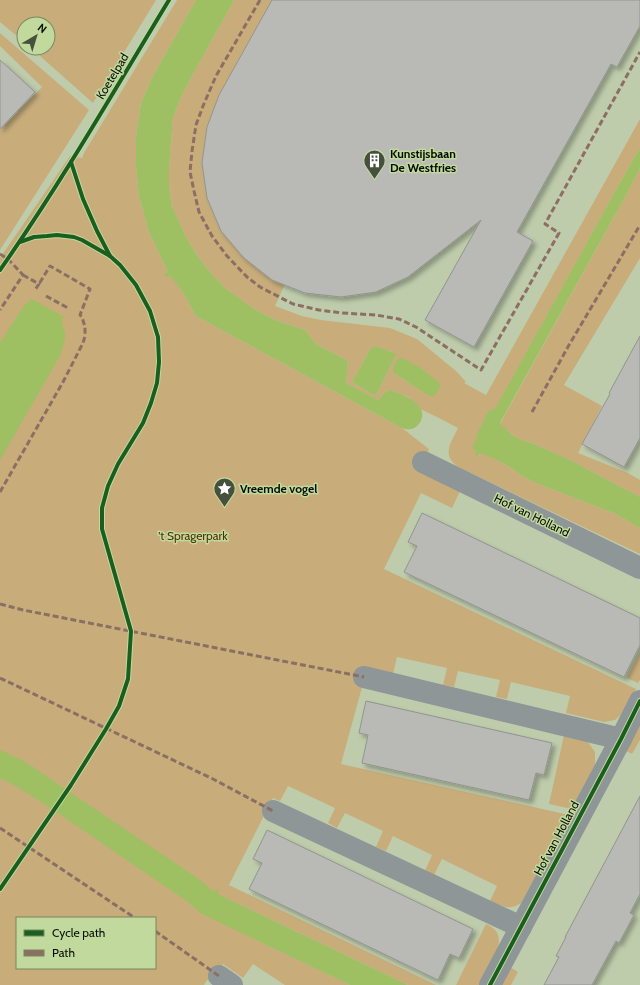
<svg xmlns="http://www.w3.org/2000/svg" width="640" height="985" viewBox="0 0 640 985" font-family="Cabin,sans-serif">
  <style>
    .green { fill: #c8ad7b; fill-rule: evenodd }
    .water { fill: #9ebf62 }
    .building { fill: #b9bab6; stroke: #92948e; filter: url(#shadow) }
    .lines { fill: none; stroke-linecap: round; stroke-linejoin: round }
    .minor { stroke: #8e9697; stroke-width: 22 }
    .quiet { stroke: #8d6e63; stroke-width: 3; stroke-dasharray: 6 3; stroke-linecap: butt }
    .cycleway-casing { stroke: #c1d99d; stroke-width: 6 }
    .cycleway { stroke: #1b5e20; stroke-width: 4 }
    .labels { text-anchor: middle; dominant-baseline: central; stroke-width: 3; stroke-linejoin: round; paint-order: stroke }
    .street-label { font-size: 12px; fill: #070e00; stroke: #c1d99d }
    .poi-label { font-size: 12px; font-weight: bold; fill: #070e00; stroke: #c1d99d; text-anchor: start }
    .park-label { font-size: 12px; fill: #512f03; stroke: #c1d99d }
  </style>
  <defs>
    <filter id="shadow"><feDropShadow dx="3.5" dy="3.5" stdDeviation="2" flood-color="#0004"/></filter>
  </defs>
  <rect width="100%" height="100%" fill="#beccab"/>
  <g class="green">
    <path d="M 0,0 L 156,0 L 93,103 L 31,48 L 48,48 L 48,24 L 24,24 L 24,42 L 0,22 Z"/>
    <path d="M 177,0 L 196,0 L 153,76 L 141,103 L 136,137 L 136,166 L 139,196 L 149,232 L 168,272 L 166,277 L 171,275 L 184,294 L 196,316 L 402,428 L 429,449 L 425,460 L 461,489 L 452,508 L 421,493 L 384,569 L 636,689 L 623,713 L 615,720 L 604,722 L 566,713 L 570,696 L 511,682 L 507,699 L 496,697 L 500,680 L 458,671 L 454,687 L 443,685 L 447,668 L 397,657 L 393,674 L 364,680 L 341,764 L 569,815 L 521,903 C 509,911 502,906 490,901 L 497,886 L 442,859 L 434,875 L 425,871 L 432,855 L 393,836 L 386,851 L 376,847 L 383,831 L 345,813 L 337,828 L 328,823 L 335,808 L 288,786 L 280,801 L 273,798 L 229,885 L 436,985 L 408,985 L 224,897 L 240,932 L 350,985 L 285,985 L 253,964 L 243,978 L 223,964 L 211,982 L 207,980 L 204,985 L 0,985 L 0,258 L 70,156 L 82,158 L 84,153 ZM 17,918 L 155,918 L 155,968 L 17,968 Z"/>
    <path d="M 234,0 L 272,0 L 219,95 L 207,127 L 202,162 L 207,198 L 222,230 L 243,257 L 272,279 L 285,284 L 275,306 L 302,316 L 321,320 L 390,328 L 417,339 L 456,371 L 466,382 L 464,383 L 486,395 L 640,119 L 640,148 L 617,188 L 495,410 L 488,411 C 482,426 474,440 478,456 L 480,452 L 495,459 L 513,469 L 520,475 L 536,483 L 616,514 L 640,528 L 640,554 L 458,467 C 441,454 451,443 458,428 L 435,416 L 422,410 L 417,405 L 408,397 L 389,390 L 384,393 L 378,400 L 346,383 L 348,361 L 316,344 L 305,330 L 278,321 L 254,309 L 225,288 L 208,270 L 196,254 L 184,233 L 172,206 L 169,187 L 169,168 L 173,117 L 181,97 L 193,74 ZM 375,346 L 392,352 L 395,357 L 376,395 L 372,394 L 352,382 L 371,348 ZM 421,368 L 427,373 L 424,393 L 394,373 Z"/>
    <path d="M 0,33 L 89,110 L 0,250 L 0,130 L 42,87 L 0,46 Z"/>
    <path d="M 640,168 L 640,258 L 564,385 L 602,406 L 578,453 L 628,473 L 640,480 L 640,497 L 568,459 L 532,443 L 524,441 L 512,435 L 500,424 L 626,195 Z"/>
    <path d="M 640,652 L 640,680 L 638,683 L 627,678 Z"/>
    <path d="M 640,721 L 640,740 L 632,754 L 625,750 Z"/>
    <path d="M 564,735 L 588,742 L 595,752 L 595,765 L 572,809 L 549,804 Z"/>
    <path d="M 486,924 C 507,933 498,950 490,965 C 487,972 483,978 480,985 L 456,985 Z"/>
    <path d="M 510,967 L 518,972 L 511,985 L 501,985 Z"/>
  </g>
  <g class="water">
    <path d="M 196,0 L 234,0 L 193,74 L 181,97 L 173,117 L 169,168 L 169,187 L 172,206 L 184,233 L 196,254 L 208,270 L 225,288 L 254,309 L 278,321 L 305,330 L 316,344 L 348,361 L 346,383 L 378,400 L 384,393 L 389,390 C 400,394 415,398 421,409 C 425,417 419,428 411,429 C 408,430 405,429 402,428 L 196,316 L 184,294 L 171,276 L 166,277 L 164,274 L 168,272 L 149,232 L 139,196 L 136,166 L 136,137 L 141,103 L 153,76 Z"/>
    <path d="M 640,148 L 640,168 L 626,195 L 500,423 L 512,435 L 524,441 L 532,443 L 568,459 L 640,497 L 640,528 L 616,514 L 536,483 L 520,475 L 513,469 L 495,459 L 480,453 L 477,456 L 475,455 L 476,451 L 472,448 L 477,438 L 476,437 L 488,411 L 495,409 L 617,188 Z"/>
    <path d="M 32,299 L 64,317 C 59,325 65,327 65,335 C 65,341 62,348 61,354 L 0,460 L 0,343 L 23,307 Z"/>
    <path d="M 375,346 L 382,348 L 396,354 L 395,357 L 376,395 L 372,394 L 352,382 L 371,348 Z"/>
    <path d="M 400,357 L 421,368 L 440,383 C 440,389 437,393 432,397 L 424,393 L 394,373 L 393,370 L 395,364 Z"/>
    <path d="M 0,750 L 24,761 L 181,867 L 200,880 L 214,892 L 216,889 L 219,890 L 218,894 L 408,985 L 350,985 L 202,914 L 185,900 L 49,807 L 16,786 L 0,778 Z"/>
  </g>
  <g class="building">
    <path d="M 272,0 L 640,0 L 640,26 L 617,67 L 611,64 L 517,232 L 533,241 L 474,347 L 425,320 L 481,220 L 408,277 L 376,292 L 341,297 L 305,293 L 272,280 L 244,258 L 221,231 L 207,198 L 202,163 L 207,127 L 219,95 Z"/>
    <path d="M 0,60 L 35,92 L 0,129 Z"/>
    <path d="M 640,336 L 640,438 L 624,467 L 582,444 L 610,394 L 609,393 Z"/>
    <path d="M 422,513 L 640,618 L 640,645 L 624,677 L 404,572 L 417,546 L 408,542 Z"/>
    <path d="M 366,701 L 552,743 L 544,775 L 536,773 L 529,800 L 362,763 L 368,735 L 359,733 L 363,714 Z"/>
    <path d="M 640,796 L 640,894 L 630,913 L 634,915 L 619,943 L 616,941 L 592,985 L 544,985 L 559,957 L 556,956 L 566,937 L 565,937 Z"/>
    <path d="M 267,830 L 473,929 L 459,958 L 450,954 L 438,980 L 249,889 L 262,863 L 253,859 Z"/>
  </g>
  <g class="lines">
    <g class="minor">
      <path d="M 423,462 L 640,568"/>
      <path d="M 364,677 L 621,739"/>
      <path d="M 273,811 L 521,927"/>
      <path d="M 219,976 L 232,985"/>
      <path d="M 490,985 L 621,739 L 640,701"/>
    </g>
    <g class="quiet">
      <path d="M 260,0 L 216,76 L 203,106 L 196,125 L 192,151 L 190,172 L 194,191 L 199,212 L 212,236 L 227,256 L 247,277 L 260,287 L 293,304 L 319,310 L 342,313 L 376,315 L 399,319 L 416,327 L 481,370 L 559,233 L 545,224 L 640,52"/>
      <path d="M 0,254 L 8,259 L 23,275 L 0,310"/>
      <path d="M 23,275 L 39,284 L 35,290"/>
      <path d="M 46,296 L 68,308"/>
      <path d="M 532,412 L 569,345 L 640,225"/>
      <path d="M 0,492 L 63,382 L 83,343 L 85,336 L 85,327 L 82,317 L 80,315 L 90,289 L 50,266 L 39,284"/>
      <path d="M 0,604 L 23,610 L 364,677"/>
      <path d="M 0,678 L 213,779 L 273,811"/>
      <path d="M 0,828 L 135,918"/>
      <path d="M 155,931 L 219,976"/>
    </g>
    <defs>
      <g id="cycleway">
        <path d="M 71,162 L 83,199 L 97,231 L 110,256"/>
        <path d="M 0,270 C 61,183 114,91 169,0"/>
        <path d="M 0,889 L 71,785 L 106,729 L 119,706 L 128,679 L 131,631 L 102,529 L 102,508 L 108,486 L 118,464 L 143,423 L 151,403 L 157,383 L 159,362 L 158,337 L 150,311 L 136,285 L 120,265 L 110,256 L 82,240 L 74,237 L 57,235 L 47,236 L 34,237 L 20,242"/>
        <path d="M 490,985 L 621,739 L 640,701"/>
      </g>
    </defs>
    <use href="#cycleway" class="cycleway-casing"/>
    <use href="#cycleway" class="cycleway"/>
  </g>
  <defs>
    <symbol id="building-pin" viewBox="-11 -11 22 30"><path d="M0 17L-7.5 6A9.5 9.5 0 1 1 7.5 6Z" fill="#47503c" stroke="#c1d99d"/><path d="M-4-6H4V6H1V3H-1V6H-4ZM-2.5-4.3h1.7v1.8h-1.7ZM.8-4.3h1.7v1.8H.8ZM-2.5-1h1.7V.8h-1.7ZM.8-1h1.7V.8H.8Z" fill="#fff"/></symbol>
    <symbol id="sight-pin" viewBox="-11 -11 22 30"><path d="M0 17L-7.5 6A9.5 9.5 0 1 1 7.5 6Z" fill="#47503c" stroke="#c1d99d"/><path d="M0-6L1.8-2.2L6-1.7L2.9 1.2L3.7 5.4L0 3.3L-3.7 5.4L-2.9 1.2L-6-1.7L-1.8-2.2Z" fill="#fff"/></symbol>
  </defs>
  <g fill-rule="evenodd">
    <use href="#building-pin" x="362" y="148" width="25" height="34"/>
    <use href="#sight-pin" x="212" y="476" width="25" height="34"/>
  </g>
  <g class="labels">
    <g class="street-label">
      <text transform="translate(112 76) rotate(-59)">Koetelpad</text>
      <text transform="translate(532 515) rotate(26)">Hof van Holland</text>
      <text transform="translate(556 838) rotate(-62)">Hof van Holland</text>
    </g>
    <g class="poi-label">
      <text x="390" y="153">Kunstijsbaan<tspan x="390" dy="14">De Westfries</tspan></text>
      <text x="240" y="488">Vreemde vogel</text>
    </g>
    <g class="park-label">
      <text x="193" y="535">'t Spragerpark</text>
    </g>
  </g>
  <rect x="16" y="917" width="140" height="52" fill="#c1d99d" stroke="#77885e"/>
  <rect x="24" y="930" width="20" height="6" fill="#1b5e20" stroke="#77885e"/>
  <text x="52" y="937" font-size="12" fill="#070e00">Cycle path</text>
  <rect x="24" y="950" width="20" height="6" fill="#8d6e63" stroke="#77885e"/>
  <text x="52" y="957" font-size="12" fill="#070e00">Path</text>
  <g transform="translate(36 36) rotate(38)"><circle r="19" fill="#c1d99d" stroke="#77885e"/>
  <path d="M0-3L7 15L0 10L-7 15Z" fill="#47503c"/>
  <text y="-6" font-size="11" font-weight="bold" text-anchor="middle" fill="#070e00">N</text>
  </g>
</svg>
